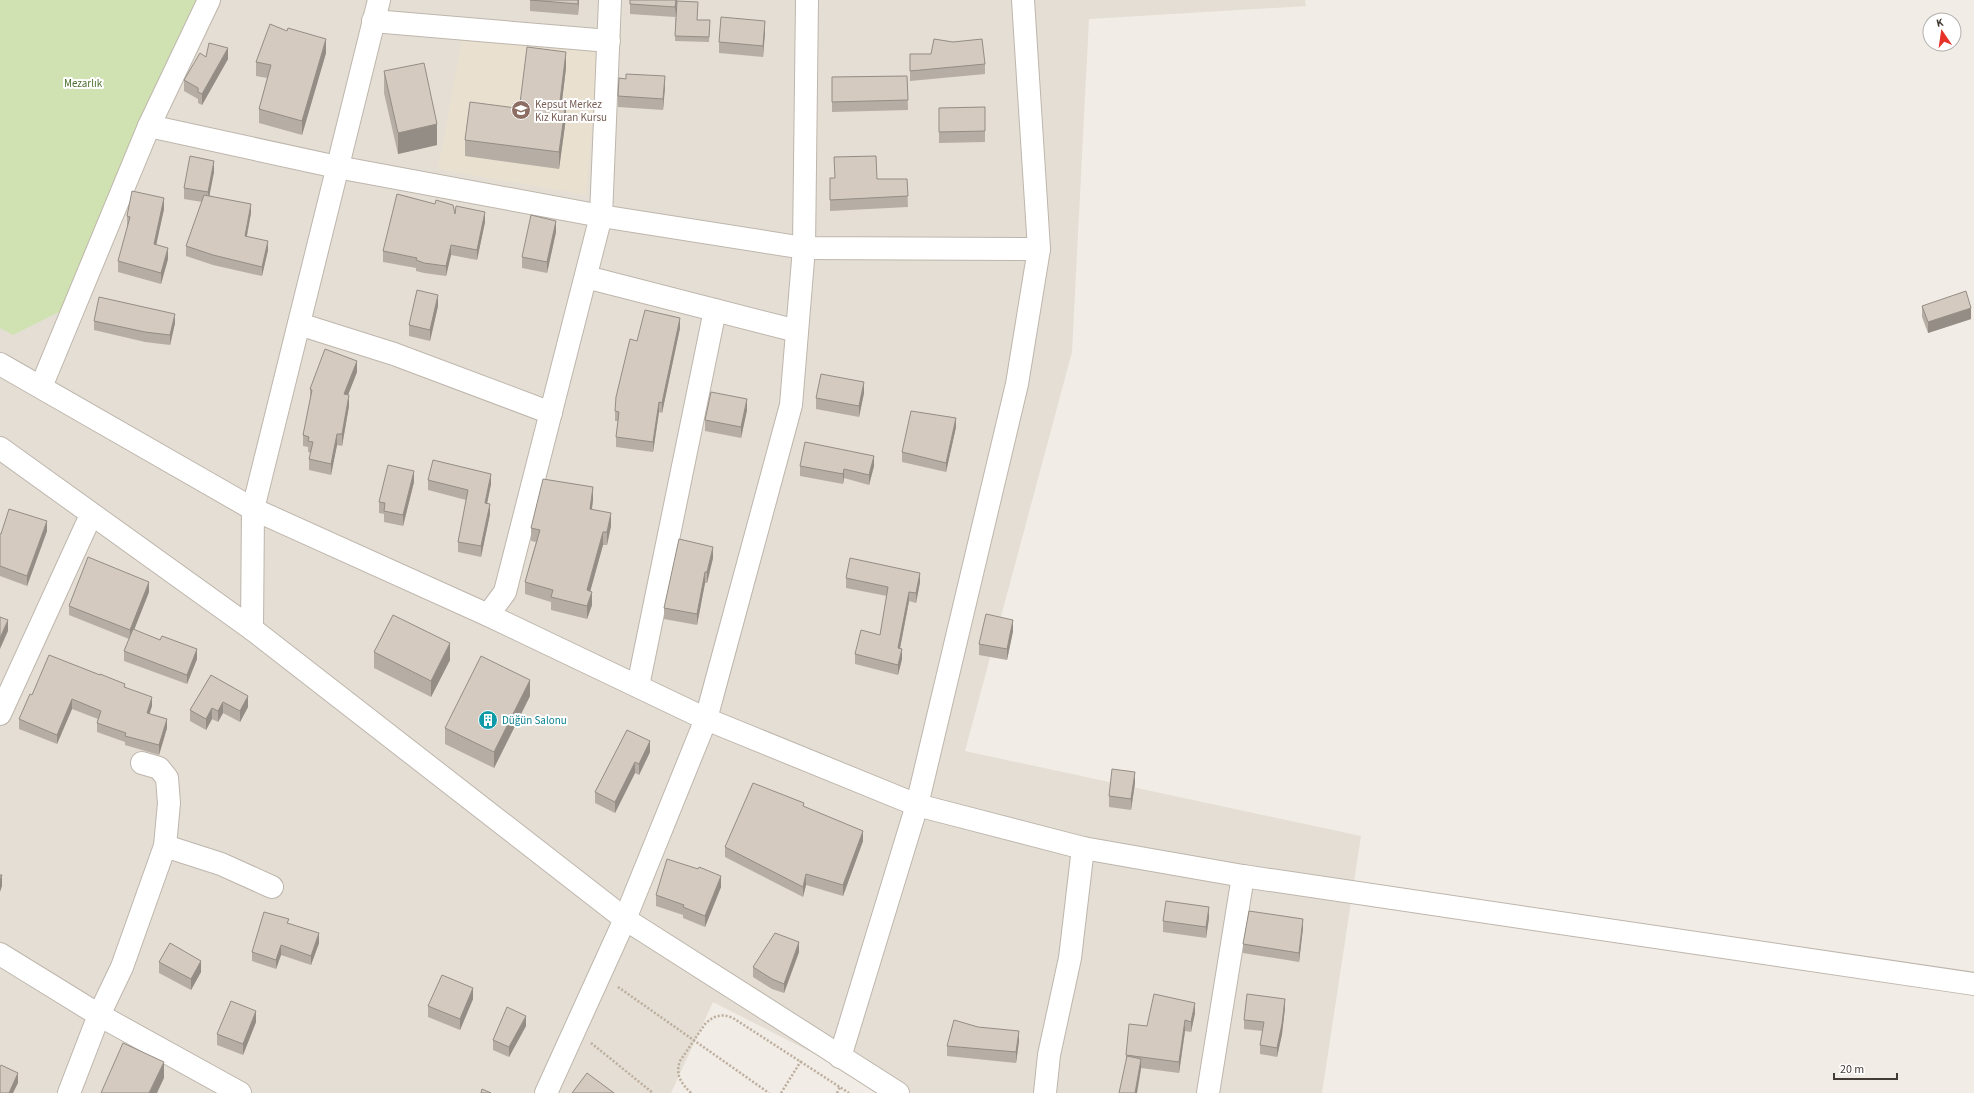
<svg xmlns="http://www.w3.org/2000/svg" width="1974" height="1093" viewBox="0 0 1974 1093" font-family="'Source Sans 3',sans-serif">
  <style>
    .residential { fill: #e4ded4 }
    .education { fill: #e9e0d0 }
    .green { fill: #d1e2b2 }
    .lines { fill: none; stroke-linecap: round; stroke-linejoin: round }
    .minor-casing { stroke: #beb6ac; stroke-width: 24 }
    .path { stroke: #bcad9c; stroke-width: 2.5; stroke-dasharray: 2 2; stroke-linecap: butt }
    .minor { stroke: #fff; stroke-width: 22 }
    .wall { fill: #b6aea4 }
    .shaded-wall { fill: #948d86 }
    .building { fill: #d4cabf; stroke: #948d86 }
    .labels { text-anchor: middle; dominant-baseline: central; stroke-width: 4; stroke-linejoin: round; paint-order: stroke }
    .park-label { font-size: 11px; fill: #4d6f2e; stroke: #fff }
    .education-label { font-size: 11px; fill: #785e54; stroke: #fff; text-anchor: start }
    .culture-label { font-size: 11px; fill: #0d838f; stroke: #fff; text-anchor: start }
  </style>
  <rect width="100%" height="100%" fill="#f1ece5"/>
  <path class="residential" d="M 0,0 L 1305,0 L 1306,6 L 1089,19 L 1072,352 L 965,751 L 1361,836 L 1322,1093 L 891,1093 L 713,1002 L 671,1093 L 0,1093 Z"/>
  <path class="education" d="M 463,33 L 599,51 L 586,195 L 438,169 Z"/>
  <path class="green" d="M 0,0 L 217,0 L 61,311 L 13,335 L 0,328 Z"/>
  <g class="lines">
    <defs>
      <g id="minor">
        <path d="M 373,21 L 609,41"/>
        <path d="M 149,126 L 337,167 L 601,216 L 804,248 L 1039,249"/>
        <path d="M 586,277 L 797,331"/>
        <path d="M 299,324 L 394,354 L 551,413"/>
        <path d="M 0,364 L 253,509 L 488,615 L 706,719 L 917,805 L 1083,848 L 1243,876 L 1974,984"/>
        <path d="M 41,387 L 149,126 L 209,0"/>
        <path d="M 0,448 L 252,629 L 625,919 L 898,1093"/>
        <path d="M 488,615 L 505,592 L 601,216 L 610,0"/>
        <path d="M 252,629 L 253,509 L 379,0"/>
        <path d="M 638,686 L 715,310"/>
        <path d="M 0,714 L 91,515"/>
        <path d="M 165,846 L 221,864 L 272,887"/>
        <path d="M 0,954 L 99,1015 L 240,1093"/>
        <path d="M 840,1057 L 917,805 L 1017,384 L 1039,249 L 1023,0"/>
        <path d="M 69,1093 L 99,1015 L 122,967 L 165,846 L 169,803 L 167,778 L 159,768 L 142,763"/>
        <path d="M 546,1093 L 625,919 L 706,719 L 791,405 L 804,248 L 807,0"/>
        <path d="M 1045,1093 L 1049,1055 L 1070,958 L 1083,848"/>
        <path d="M 1208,1093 L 1243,876"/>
      </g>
    </defs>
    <use href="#minor" class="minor-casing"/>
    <g class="path">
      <path d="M 618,987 L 769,1093"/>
      <path d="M 591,1043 L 653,1093"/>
      <path d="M 691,1093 C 681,1083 675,1075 680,1061 L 705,1024 C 713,1016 722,1013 733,1018 L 849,1093"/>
      <path d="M 781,1093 L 801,1061"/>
      <path d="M 837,1093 L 840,1087"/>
    </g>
    <use href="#minor" class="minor"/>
  </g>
  <g class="wall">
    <path d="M 530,0 L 579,0 L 578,15 L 530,11 Z"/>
    <path d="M 630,0 L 677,0 L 677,1 L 697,20 L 710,26 L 709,42 L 675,41 L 676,4 L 675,17 L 630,14 Z"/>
    <path d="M 287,31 L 326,53 L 302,135 L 259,123 L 259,109 L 267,78 L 256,76 L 256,62 Z"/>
    <path d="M 765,32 L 763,57 L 719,53 L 719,42 Z"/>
    <path d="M 910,54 L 931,54 L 985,64 L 985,74 L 910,81 Z"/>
    <path d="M 206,57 L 228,59 L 202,105 L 198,103 L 198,99 L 184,91 L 184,80 Z"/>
    <path d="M 566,68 L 562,101 L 566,118 L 559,169 L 465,156 L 465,140 L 516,108 L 520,103 Z"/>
    <path d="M 384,71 L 437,145 L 398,154 L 384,93 Z"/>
    <path d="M 907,76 L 908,110 L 832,112 L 832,77 Z"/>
    <path d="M 665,87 L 663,110 L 618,107 L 618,96 Z"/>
    <path d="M 985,107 L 985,142 L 939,143 L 939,108 Z"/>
    <path d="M 214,172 L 209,195 L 251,213 L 247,236 L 268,250 L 262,276 L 213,265 L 186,256 L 186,246 L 202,202 L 184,199 L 184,188 Z"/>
    <path d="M 830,178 L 877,179 L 907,179 L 908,207 L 830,211 Z"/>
    <path d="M 164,209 L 156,245 L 168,259 L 161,284 L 118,272 L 118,261 L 128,228 L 127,227 L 127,216 Z"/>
    <path d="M 455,214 L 485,222 L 477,260 L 451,255 L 446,276 L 424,273 L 416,271 L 416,268 L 383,262 L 383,251 Z"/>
    <path d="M 556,232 L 547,273 L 522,268 L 522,257 Z"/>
    <path d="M 438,306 L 430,341 L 409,336 L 409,325 Z"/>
    <path d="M 1922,306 L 1971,319 L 1928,333 L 1922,317 Z"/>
    <path d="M 94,321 L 175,323 L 170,345 L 145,342 L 94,330 Z"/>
    <path d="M 680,328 L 662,413 L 659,412 L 653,452 L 616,447 L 616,437 L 618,421 L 615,421 L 615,411 L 637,341 Z"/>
    <path d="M 357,372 L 348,395 L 349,406 L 342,446 L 337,445 L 331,475 L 309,470 L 309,459 L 311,453 L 308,452 L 308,447 L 303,446 L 303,435 L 310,400 L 310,389 Z"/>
    <path d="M 864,393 L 859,417 L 816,409 L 816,398 Z"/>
    <path d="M 747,410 L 741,438 L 705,431 L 705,420 Z"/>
    <path d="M 956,427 L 946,472 L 902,462 L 902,452 Z"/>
    <path d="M 800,466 L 874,466 L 869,485 L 844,478 L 843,484 L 800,476 Z"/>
    <path d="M 428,480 L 491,484 L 487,504 L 490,514 L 481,557 L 458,552 L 458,542 L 466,500 L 428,490 Z"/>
    <path d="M 414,482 L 403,526 L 384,522 L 384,514 L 379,513 L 379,502 Z"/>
    <path d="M 593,500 L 592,509 L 611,526 L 607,545 L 603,545 L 590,591 L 592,605 L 587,619 L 551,610 L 551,602 L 525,594 L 525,582 L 536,542 L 531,541 L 531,528 Z"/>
    <path d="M 47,531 L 27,586 L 0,576 L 0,534 Z"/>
    <path d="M 713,558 L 707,583 L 705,583 L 697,625 L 664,619 L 664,608 Z"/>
    <path d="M 846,578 L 920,582 L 916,603 L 909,601 L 900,649 L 902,659 L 898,675 L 855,664 L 855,654 L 880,635 L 887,596 L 846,588 Z"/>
    <path d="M 149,592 L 134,630 L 197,659 L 187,684 L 124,661 L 124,651 L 129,639 L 69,615 L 69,606 Z"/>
    <path d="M 1013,631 L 1007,660 L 979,655 L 979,644 Z"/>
    <path d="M 374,652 L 450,660 L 431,697 L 374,668 Z"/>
    <path d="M 211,675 L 248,707 L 240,722 L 223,713 L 218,722 L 212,719 L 206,730 L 190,721 L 190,710 Z"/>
    <path d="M 125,687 L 152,706 L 149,713 L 167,728 L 159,755 L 125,745 L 125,742 L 97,732 L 97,723 L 98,719 L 72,709 L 57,744 L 19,729 L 19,719 L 32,695 Z"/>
    <path d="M 530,696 L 494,768 L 445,744 L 445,728 Z"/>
    <path d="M 627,730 L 650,752 L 639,775 L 635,773 L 615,813 L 595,803 L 595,792 Z"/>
    <path d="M 1135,783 L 1131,810 L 1109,807 L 1109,796 Z"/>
    <path d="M 804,807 L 863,841 L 843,896 L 806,885 L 803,897 L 725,857 L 725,847 Z"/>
    <path d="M 721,887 L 705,927 L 683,918 L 683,915 L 656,906 L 656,895 Z"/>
    <path d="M 1209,918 L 1206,938 L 1163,932 L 1163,921 Z"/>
    <path d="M 289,923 L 319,943 L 311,965 L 281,955 L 276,969 L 252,961 L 252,952 Z"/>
    <path d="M 1303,928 L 1299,962 L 1243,953 L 1243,944 Z"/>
    <path d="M 799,952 L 784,993 L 772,989 L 753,977 L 753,967 Z"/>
    <path d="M 159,962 L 201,972 L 191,990 L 159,973 Z"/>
    <path d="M 473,999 L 460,1030 L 428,1017 L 428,1006 Z"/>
    <path d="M 1285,1008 L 1282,1034 L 1277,1057 L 1260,1054 L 1260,1045 L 1263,1031 L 1244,1029 L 1244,1020 Z"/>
    <path d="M 1195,1013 L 1191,1032 L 1185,1031 L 1179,1073 L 1141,1068 L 1126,1061 L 1126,1055 L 1147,1026 Z"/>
    <path d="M 256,1022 L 243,1055 L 217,1045 L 217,1034 Z"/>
    <path d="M 526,1026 L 509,1057 L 493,1050 L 493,1040 Z"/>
    <path d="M 1019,1041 L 1016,1063 L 947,1056 L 947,1046 Z"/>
  </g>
  <g class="shaded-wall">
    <path d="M 578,0 L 579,0 L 578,15 Z"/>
    <path d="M 676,0 L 677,0 L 675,17 L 675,7 Z"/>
    <path d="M 765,21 L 765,32 L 763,57 L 763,46 Z"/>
    <path d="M 326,39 L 326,53 L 302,135 L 302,121 Z"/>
    <path d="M 228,48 L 228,59 L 202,105 L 202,94 Z"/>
    <path d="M 566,52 L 566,68 L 560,117 L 560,101 Z"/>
    <path d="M 665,76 L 665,87 L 663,110 L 663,99 Z"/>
    <path d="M 566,102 L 566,118 L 559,169 L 559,152 Z"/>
    <path d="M 437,124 L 437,145 L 398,154 L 398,133 Z"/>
    <path d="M 214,161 L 214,172 L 208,203 L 208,192 Z"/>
    <path d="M 164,198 L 164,209 L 154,255 L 154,244 Z"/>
    <path d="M 251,204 L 251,213 L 245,245 L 245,236 Z"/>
    <path d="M 485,212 L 485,222 L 477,260 L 477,250 Z"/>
    <path d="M 556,221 L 556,232 L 547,273 L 547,262 Z"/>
    <path d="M 268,241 L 268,250 L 262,276 L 262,267 Z"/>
    <path d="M 451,245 L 451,255 L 446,276 L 446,266 Z"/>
    <path d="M 168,248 L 168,259 L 161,284 L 161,273 Z"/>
    <path d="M 438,295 L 438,306 L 430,341 L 430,330 Z"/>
    <path d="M 1971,308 L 1971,319 L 1928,333 L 1928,322 Z"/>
    <path d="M 175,314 L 175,323 L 170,345 L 170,335 Z"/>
    <path d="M 680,318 L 680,328 L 662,413 L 662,403 Z"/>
    <path d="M 357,361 L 357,372 L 344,405 L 344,394 Z"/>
    <path d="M 864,382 L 864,393 L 859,417 L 859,406 Z"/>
    <path d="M 349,395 L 349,406 L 342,446 L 342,434 Z"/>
    <path d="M 747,399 L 747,410 L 741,438 L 741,427 Z"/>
    <path d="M 659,402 L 659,412 L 653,452 L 653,442 Z"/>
    <path d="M 956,418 L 956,427 L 946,472 L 946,463 Z"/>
    <path d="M 337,434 L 337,445 L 331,475 L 331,464 Z"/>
    <path d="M 874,456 L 874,466 L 869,485 L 869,475 Z"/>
    <path d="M 844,469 L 844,478 L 843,484 L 843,474 Z"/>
    <path d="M 414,471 L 414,482 L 403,526 L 403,515 Z"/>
    <path d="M 491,474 L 491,484 L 485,513 L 485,503 Z"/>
    <path d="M 593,487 L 593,500 L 590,522 L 590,509 Z"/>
    <path d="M 490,504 L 490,514 L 481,557 L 481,546 Z"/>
    <path d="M 611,513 L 611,526 L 607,545 L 607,532 Z"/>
    <path d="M 47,521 L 47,531 L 27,586 L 27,576 Z"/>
    <path d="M 603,532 L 603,545 L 587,603 L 587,590 Z"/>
    <path d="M 713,547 L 713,558 L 707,583 L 707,572 Z"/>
    <path d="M 705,572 L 705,583 L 697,625 L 697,614 Z"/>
    <path d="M 920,573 L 920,582 L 916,603 L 916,593 Z"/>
    <path d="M 149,582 L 149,592 L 130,640 L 130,630 Z"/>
    <path d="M 592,592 L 592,605 L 587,619 L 587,606 Z"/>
    <path d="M 909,592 L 909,601 L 898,658 L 898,648 Z"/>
    <path d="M 8,620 L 8,631 L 0,649 L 0,638 Z"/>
    <path d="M 1013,620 L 1013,631 L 1007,660 L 1007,649 Z"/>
    <path d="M 450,643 L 450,660 L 431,697 L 431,681 Z"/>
    <path d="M 197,649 L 197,659 L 187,684 L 187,675 Z"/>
    <path d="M 902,649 L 902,659 L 898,675 L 898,665 Z"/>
    <path d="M 530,680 L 530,696 L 494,768 L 494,752 Z"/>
    <path d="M 248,696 L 248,707 L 240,722 L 240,711 Z"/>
    <path d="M 152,697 L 152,706 L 147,722 L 147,713 Z"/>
    <path d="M 72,699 L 72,709 L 57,744 L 57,735 Z"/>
    <path d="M 223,702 L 223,713 L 218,722 L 218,711 Z"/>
    <path d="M 212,708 L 212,719 L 206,730 L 206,719 Z"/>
    <path d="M 167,719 L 167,728 L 159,755 L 159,745 Z"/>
    <path d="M 650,741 L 650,752 L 639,775 L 639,764 Z"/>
    <path d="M 635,762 L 635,773 L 615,813 L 615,802 Z"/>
    <path d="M 1135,772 L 1135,783 L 1131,810 L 1131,799 Z"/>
    <path d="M 863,831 L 863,841 L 843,896 L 843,885 Z"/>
    <path d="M 806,874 L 806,885 L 803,897 L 803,887 Z"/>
    <path d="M 2,875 L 2,886 L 0,892 L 0,881 Z"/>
    <path d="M 721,876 L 721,887 L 705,927 L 705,916 Z"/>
    <path d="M 1209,907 L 1209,918 L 1206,938 L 1206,927 Z"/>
    <path d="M 1303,919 L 1303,928 L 1299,962 L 1299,953 Z"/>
    <path d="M 319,933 L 319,943 L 311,965 L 311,956 Z"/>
    <path d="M 799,942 L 799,952 L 784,993 L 784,984 Z"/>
    <path d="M 281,945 L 281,955 L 276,969 L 276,960 Z"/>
    <path d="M 201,961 L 201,972 L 191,990 L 191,979 Z"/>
    <path d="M 473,988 L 473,999 L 460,1030 L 460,1019 Z"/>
    <path d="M 1285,999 L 1285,1008 L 1282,1034 L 1277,1057 L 1277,1048 Z"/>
    <path d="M 1195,1003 L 1195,1013 L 1191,1032 L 1191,1022 Z"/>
    <path d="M 256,1011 L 256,1022 L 243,1055 L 243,1044 Z"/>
    <path d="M 526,1016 L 526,1026 L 509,1057 L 509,1047 Z"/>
    <path d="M 1185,1020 L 1185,1031 L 1179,1073 L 1179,1062 Z"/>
    <path d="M 1019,1031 L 1019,1041 L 1016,1063 L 1016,1052 Z"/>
    <path d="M 1141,1059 L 1141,1069 L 1137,1093 L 1135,1093 Z"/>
    <path d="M 164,1062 L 164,1078 L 157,1093 L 149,1093 Z"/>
    <path d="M 18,1073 L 18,1083 L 13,1093 L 9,1093 Z"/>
  </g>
  <g class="building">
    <path d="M 530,0 L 578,0 L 578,4 Z"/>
    <path d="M 630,0 L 676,0 L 675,7 L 630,4 Z"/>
    <path d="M 677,1 L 698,2 L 697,20 L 710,20 L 709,37 L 675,36 Z"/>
    <path d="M 721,17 L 765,21 L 763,46 L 719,42 Z"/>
    <path d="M 270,24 L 287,31 L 288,28 L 326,39 L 302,121 L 259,109 L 271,65 L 256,62 Z"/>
    <path d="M 934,39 L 953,42 L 982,39 L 985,64 L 910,71 L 910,54 L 931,54 Z"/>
    <path d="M 209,43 L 228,48 L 202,94 L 198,92 L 198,88 L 184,80 L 200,53 L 206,57 Z"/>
    <path d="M 527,47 L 566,52 L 560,101 L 566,102 L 559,152 L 465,140 L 470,102 L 516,108 L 516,103 L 520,103 Z"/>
    <path d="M 424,63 L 437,124 L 398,133 L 384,71 Z"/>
    <path d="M 626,74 L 665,76 L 663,99 L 618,96 L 619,78 L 626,79 Z"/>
    <path d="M 907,76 L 908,100 L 832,102 L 832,77 Z"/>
    <path d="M 985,107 L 985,131 L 939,132 L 939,108 Z"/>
    <path d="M 190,156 L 214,161 L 208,192 L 184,188 Z"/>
    <path d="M 876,156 L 877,179 L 907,179 L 908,196 L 830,200 L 830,178 L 835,178 L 834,157 Z"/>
    <path d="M 132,191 L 164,198 L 154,244 L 168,248 L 161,273 L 118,261 L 130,217 L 127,216 Z"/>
    <path d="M 397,194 L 435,204 L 436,200 L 453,205 L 455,214 L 456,206 L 485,212 L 477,250 L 451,245 L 446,266 L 424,263 L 416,260 L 417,258 L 383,251 Z"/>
    <path d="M 204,195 L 251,204 L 245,236 L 268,241 L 262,267 L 213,255 L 186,246 Z"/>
    <path d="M 531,215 L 556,221 L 547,262 L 522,257 Z"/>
    <path d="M 417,290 L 438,295 L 430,330 L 409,325 Z"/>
    <path d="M 1966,291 L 1971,308 L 1928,322 L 1922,306 Z"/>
    <path d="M 99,297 L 175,314 L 170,335 L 145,332 L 94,321 Z"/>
    <path d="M 645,310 L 680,318 L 662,403 L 659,402 L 653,442 L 616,437 L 619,412 L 615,411 L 616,397 L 630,339 L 637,341 Z"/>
    <path d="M 325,349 L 357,361 L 344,394 L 349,395 L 342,434 L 337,434 L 331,464 L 309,459 L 313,442 L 308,441 L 309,437 L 303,435 L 312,390 L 310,389 Z"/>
    <path d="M 821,374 L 864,382 L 859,406 L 816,398 Z"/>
    <path d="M 711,392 L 747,399 L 741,427 L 705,420 Z"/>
    <path d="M 911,411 L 956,418 L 946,463 L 902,452 Z"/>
    <path d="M 805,442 L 874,456 L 869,475 L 844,469 L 843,474 L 800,466 Z"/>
    <path d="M 433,460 L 491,474 L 485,503 L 490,504 L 481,546 L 458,542 L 468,490 L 428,480 Z"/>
    <path d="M 388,465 L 414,471 L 403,515 L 384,511 L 385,503 L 379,502 Z"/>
    <path d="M 543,479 L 593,487 L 590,509 L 611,513 L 607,532 L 603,532 L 587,590 L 592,592 L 587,606 L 551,597 L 553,590 L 525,582 L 540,530 L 531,528 Z"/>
    <path d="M 9,509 L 47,521 L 27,576 L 0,566 L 0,534 L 1,534 Z"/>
    <path d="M 679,539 L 713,547 L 707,572 L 705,572 L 697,614 L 664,608 Z"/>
    <path d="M 88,557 L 149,582 L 130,630 L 69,606 Z"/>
    <path d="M 850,558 L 920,573 L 916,593 L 909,592 L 898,648 L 902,649 L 898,665 L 855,654 L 861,630 L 880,635 L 888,587 L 846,578 Z"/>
    <path d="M 986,614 L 1013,620 L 1007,649 L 979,644 Z"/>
    <path d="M 393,615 L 450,643 L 431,681 L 374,652 Z"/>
    <path d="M 0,617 L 8,620 L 0,638 Z"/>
    <path d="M 133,629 L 160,640 L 162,636 L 197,649 L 187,675 L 124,651 Z"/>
    <path d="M 49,655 L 100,675 L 100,674 L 125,684 L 124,687 L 152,697 L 147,713 L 167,719 L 159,745 L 125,736 L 126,733 L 97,723 L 101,711 L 72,699 L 57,735 L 19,719 L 30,694 L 32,695 Z"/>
    <path d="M 481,656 L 530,680 L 494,752 L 445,728 Z"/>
    <path d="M 211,675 L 248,696 L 240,711 L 223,702 L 218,711 L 212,708 L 206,719 L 190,710 Z"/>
    <path d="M 627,730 L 650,741 L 639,764 L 635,762 L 615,802 L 595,792 Z"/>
    <path d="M 1112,769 L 1135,772 L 1131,799 L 1109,796 Z"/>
    <path d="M 753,783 L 804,803 L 803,806 L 863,831 L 843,885 L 806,874 L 803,887 L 725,847 Z"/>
    <path d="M 667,859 L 698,869 L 699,867 L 721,876 L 705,916 L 683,907 L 684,905 L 656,895 Z"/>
    <path d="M 0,875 L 2,875 L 0,881 Z"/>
    <path d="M 1166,901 L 1209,907 L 1206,927 L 1163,921 Z"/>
    <path d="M 1249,911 L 1303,919 L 1299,953 L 1243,944 Z"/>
    <path d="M 264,912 L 289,919 L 287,923 L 319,933 L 311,956 L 281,945 L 276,960 L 252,952 Z"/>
    <path d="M 775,933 L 799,942 L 784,984 L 772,979 L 753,967 Z"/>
    <path d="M 170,943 L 201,961 L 191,979 L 159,962 Z"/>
    <path d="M 442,975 L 473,988 L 460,1019 L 428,1006 Z"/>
    <path d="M 1154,994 L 1195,1003 L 1191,1022 L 1185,1020 L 1179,1062 L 1126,1055 L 1129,1024 L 1147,1026 Z"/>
    <path d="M 1247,994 L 1285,999 L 1282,1024 L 1277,1048 L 1260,1045 L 1264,1022 L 1244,1020 Z"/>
    <path d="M 231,1001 L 256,1011 L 243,1044 L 217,1034 Z"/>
    <path d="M 507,1007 L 526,1016 L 509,1047 L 493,1040 Z"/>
    <path d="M 954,1020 L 978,1027 L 1019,1031 L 1016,1052 L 947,1046 Z"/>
    <path d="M 123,1043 L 164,1062 L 149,1093 L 101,1093 Z"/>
    <path d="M 1127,1056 L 1141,1059 L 1135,1093 L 1119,1093 Z"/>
    <path d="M 1,1065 L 18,1073 L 9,1093 L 0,1093 L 0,1067 Z"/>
    <path d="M 587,1073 L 614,1093 L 572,1093 Z"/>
    <path d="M 482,1089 L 491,1093 L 481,1093 Z"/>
  </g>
  <defs>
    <symbol id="school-disc" viewBox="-11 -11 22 22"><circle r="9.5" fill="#8d6e63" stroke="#fff"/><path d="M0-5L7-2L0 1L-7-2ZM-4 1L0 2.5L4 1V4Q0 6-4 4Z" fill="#fff"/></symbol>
    <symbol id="building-disc" viewBox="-11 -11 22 22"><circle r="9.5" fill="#0f9aa8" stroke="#fff"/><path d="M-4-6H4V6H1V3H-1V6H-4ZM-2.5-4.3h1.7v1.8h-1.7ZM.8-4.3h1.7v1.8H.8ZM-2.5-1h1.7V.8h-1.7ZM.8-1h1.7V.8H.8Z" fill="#fff"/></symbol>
  </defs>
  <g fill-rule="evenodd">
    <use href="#school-disc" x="510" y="99" width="22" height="22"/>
    <use href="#building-disc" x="477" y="709" width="22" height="22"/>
  </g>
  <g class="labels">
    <g class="park-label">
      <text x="83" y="83">Mezarlık</text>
    </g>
    <g class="education-label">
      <text x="535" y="104">Kepsut Merkez<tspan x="535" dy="13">Kız Kuran Kursu</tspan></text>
    </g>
    <g class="culture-label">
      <text x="502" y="720">Düğün Salonu</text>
    </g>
  </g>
  <g transform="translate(1942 32) rotate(347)"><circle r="19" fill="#ffffff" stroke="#b4b1af"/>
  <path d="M0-3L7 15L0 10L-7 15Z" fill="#e63227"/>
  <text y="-6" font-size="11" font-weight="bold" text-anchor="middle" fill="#433c36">K</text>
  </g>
  <path d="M1834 1073v6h63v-6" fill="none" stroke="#433c36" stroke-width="2"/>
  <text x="1840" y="1073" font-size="12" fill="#433c36" stroke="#ffffff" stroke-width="3" paint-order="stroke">20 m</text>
</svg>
